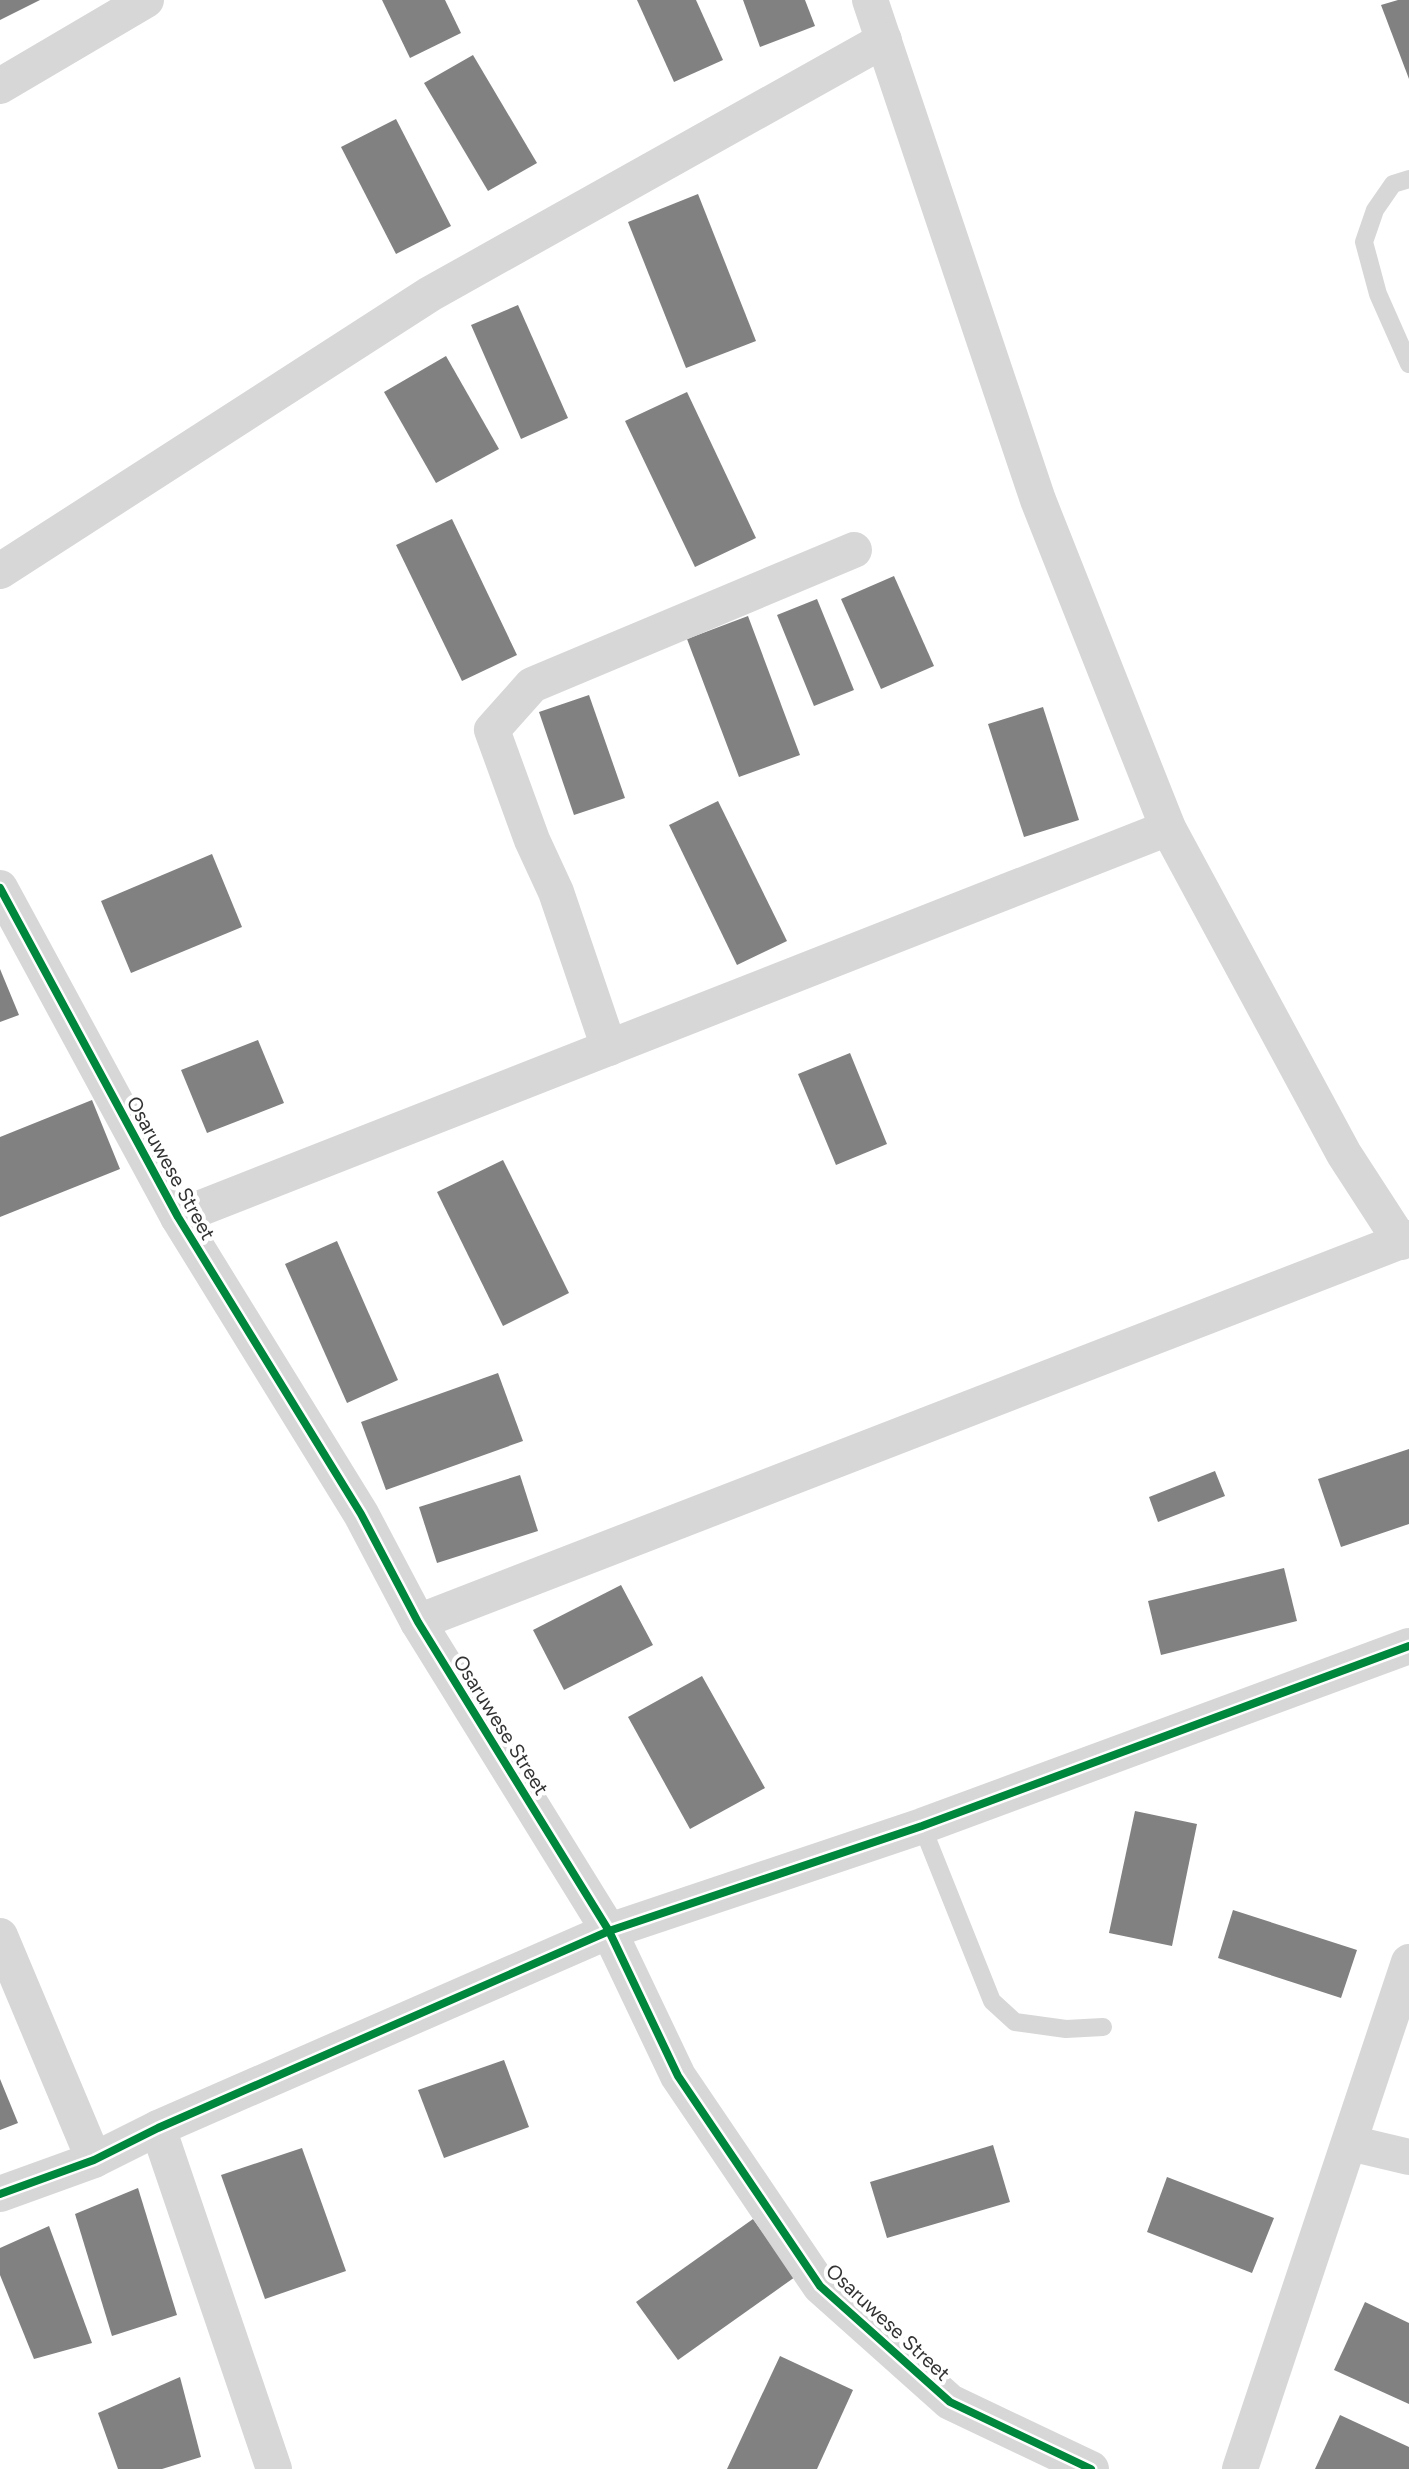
<svg xmlns="http://www.w3.org/2000/svg" width="1409" height="2469" viewBox="0 0 1409 2469" font-family="Figtree,sans-serif">
  <style>
    .building { fill: #818181 }
    .lines { fill: none; stroke-linecap: round; stroke-linejoin: round }
    .lane { stroke: #d7d7d7; stroke-width: 18 }
    .street { stroke: #d7d7d7; stroke-width: 36 }
    .cycleway-casing { stroke: #fff; stroke-width: 13 }
    .cycleway { stroke: #00873e; stroke-width: 8 }
    .labels { text-anchor: middle; dominant-baseline: central; stroke-width: 8; stroke-linejoin: round; paint-order: stroke }
    .street-label { font-size: 20px; fill: #333; stroke: #fff }
  </style>
  <rect width="100%" height="100%" fill="#fff"/>
  <g class="building">
    <path d="M 0,0 L 40,0 L 0,20 Z"/>
    <path d="M 382,0 L 445,0 L 461,33 L 410,58 Z"/>
    <path d="M 637,0 L 696,0 L 723,60 L 674,82 Z"/>
    <path d="M 743,0 L 805,0 L 815,26 L 760,47 Z"/>
    <path d="M 1398,0 L 1409,0 L 1409,79 L 1381,5 Z"/>
    <path d="M 473,55 L 537,163 L 488,191 L 424,83 Z"/>
    <path d="M 396,119 L 451,226 L 396,254 L 341,147 Z"/>
    <path d="M 698,194 L 756,341 L 686,368 L 628,222 Z"/>
    <path d="M 518,305 L 568,418 L 521,439 L 471,325 Z"/>
    <path d="M 446,356 L 499,449 L 436,483 L 384,392 Z"/>
    <path d="M 687,392 L 756,538 L 695,567 L 625,421 Z"/>
    <path d="M 452,519 L 517,655 L 462,681 L 396,545 Z"/>
    <path d="M 894,576 L 934,666 L 881,689 L 841,599 Z"/>
    <path d="M 817,599 L 854,690 L 814,706 L 777,615 Z"/>
    <path d="M 748,616 L 800,755 L 739,777 L 687,639 Z"/>
    <path d="M 589,695 L 625,798 L 574,815 L 539,712 Z"/>
    <path d="M 1043,707 L 1079,820 L 1024,837 L 988,724 Z"/>
    <path d="M 718,801 L 787,941 L 737,965 L 669,825 Z"/>
    <path d="M 212,854 L 242,927 L 131,973 L 101,901 Z"/>
    <path d="M 0,969 L 19,1015 L 0,1022 Z"/>
    <path d="M 258,1040 L 284,1103 L 207,1133 L 181,1070 Z"/>
    <path d="M 850,1053 L 887,1144 L 836,1165 L 798,1074 Z"/>
    <path d="M 92,1100 L 120,1169 L 0,1217 L 0,1137 Z"/>
    <path d="M 503,1160 L 569,1293 L 503,1326 L 437,1192 Z"/>
    <path d="M 337,1241 L 398,1380 L 347,1403 L 285,1264 Z"/>
    <path d="M 498,1373 L 523,1441 L 386,1490 L 361,1422 Z"/>
    <path d="M 1409,1449 L 1409,1524 L 1341,1547 L 1318,1479 Z"/>
    <path d="M 1215,1471 L 1225,1496 L 1158,1522 L 1149,1497 Z"/>
    <path d="M 520,1475 L 538,1531 L 437,1563 L 419,1507 Z"/>
    <path d="M 1284,1568 L 1297,1621 L 1161,1655 L 1148,1601 Z"/>
    <path d="M 621,1585 L 653,1645 L 564,1690 L 533,1630 Z"/>
    <path d="M 702,1676 L 765,1788 L 690,1829 L 628,1717 Z"/>
    <path d="M 1135,1811 L 1197,1824 L 1172,1946 L 1109,1933 Z"/>
    <path d="M 1233,1910 L 1357,1950 L 1341,1998 L 1218,1958 Z"/>
    <path d="M 504,2060 L 529,2127 L 444,2158 L 418,2090 Z"/>
    <path d="M 0,2079 L 18,2123 L 0,2130 Z"/>
    <path d="M 993,2145 L 1010,2202 L 887,2238 L 870,2182 Z"/>
    <path d="M 302,2148 L 346,2271 L 265,2299 L 221,2175 Z"/>
    <path d="M 1167,2177 L 1274,2218 L 1252,2273 L 1147,2232 Z"/>
    <path d="M 138,2188 L 177,2315 L 112,2336 L 75,2214 Z"/>
    <path d="M 753,2219 L 795,2277 L 678,2360 L 636,2302 Z"/>
    <path d="M 49,2226 L 92,2343 L 34,2359 L 0,2275 L 0,2248 Z"/>
    <path d="M 1365,2302 L 1409,2323 L 1409,2404 L 1334,2370 Z"/>
    <path d="M 780,2356 L 853,2390 L 817,2469 L 727,2469 Z"/>
    <path d="M 180,2377 L 201,2457 L 162,2469 L 118,2469 L 98,2413 Z"/>
    <path d="M 1340,2415 L 1409,2447 L 1409,2469 L 1315,2469 Z"/>
  </g>
  <g class="lines">
    <g class="lane">
      <path d="M 1409,179 L 1393,184 L 1375,210 L 1364,242 L 1378,294 L 1409,364"/>
      <path d="M 922,1826 L 992,2001 L 1015,2022 L 1066,2029 L 1103,2027"/>
    </g>
    <g class="street">
      <path d="M 870,0 L 1038,500 L 1168,828 L 1344,1154 L 1401,1242"/>
      <path d="M 0,86 L 146,0"/>
      <path d="M 0,571 L 430,294 L 884,40"/>
      <path d="M 0,888 L 178,1217 L 361,1514 L 418,1622 L 609,1931 L 678,2076 L 820,2286 L 950,2402 L 1091,2469"/>
      <path d="M 609,1048 L 556,892 L 532,840 L 492,730 L 532,685 L 854,550"/>
      <path d="M 178,1217 L 1168,828"/>
      <path d="M 418,1622 L 1409,1238"/>
      <path d="M 0,1936 L 94,2160"/>
      <path d="M 158,2128 L 274,2469"/>
      <path d="M 1350,2143 L 1409,2157"/>
      <path d="M 0,2194 L 94,2160 L 158,2128 L 609,1931 L 922,1826 L 1409,1646"/>
      <path d="M 1240,2469 L 1409,1962"/>
    </g>
    <defs>
      <g id="cycleway">
        <path d="M 0,888 L 178,1217 L 361,1514 L 418,1622 L 609,1931 L 678,2076 L 820,2286 L 950,2402 L 1091,2469"/>
        <path d="M 0,2194 L 94,2160 L 158,2128 L 609,1931 L 922,1826 L 1409,1646"/>
      </g>
    </defs>
    <use href="#cycleway" class="cycleway-casing"/>
    <use href="#cycleway" class="cycleway"/>
  </g>
  <g class="labels">
    <g class="street-label">
      <text transform="translate(171 1168) rotate(61)">Osaruwese Street</text>
      <text transform="translate(501 1725) rotate(58)">Osaruwese Street</text>
      <text transform="translate(888 2322) rotate(43)">Osaruwese Street</text>
    </g>
  </g>
</svg>
